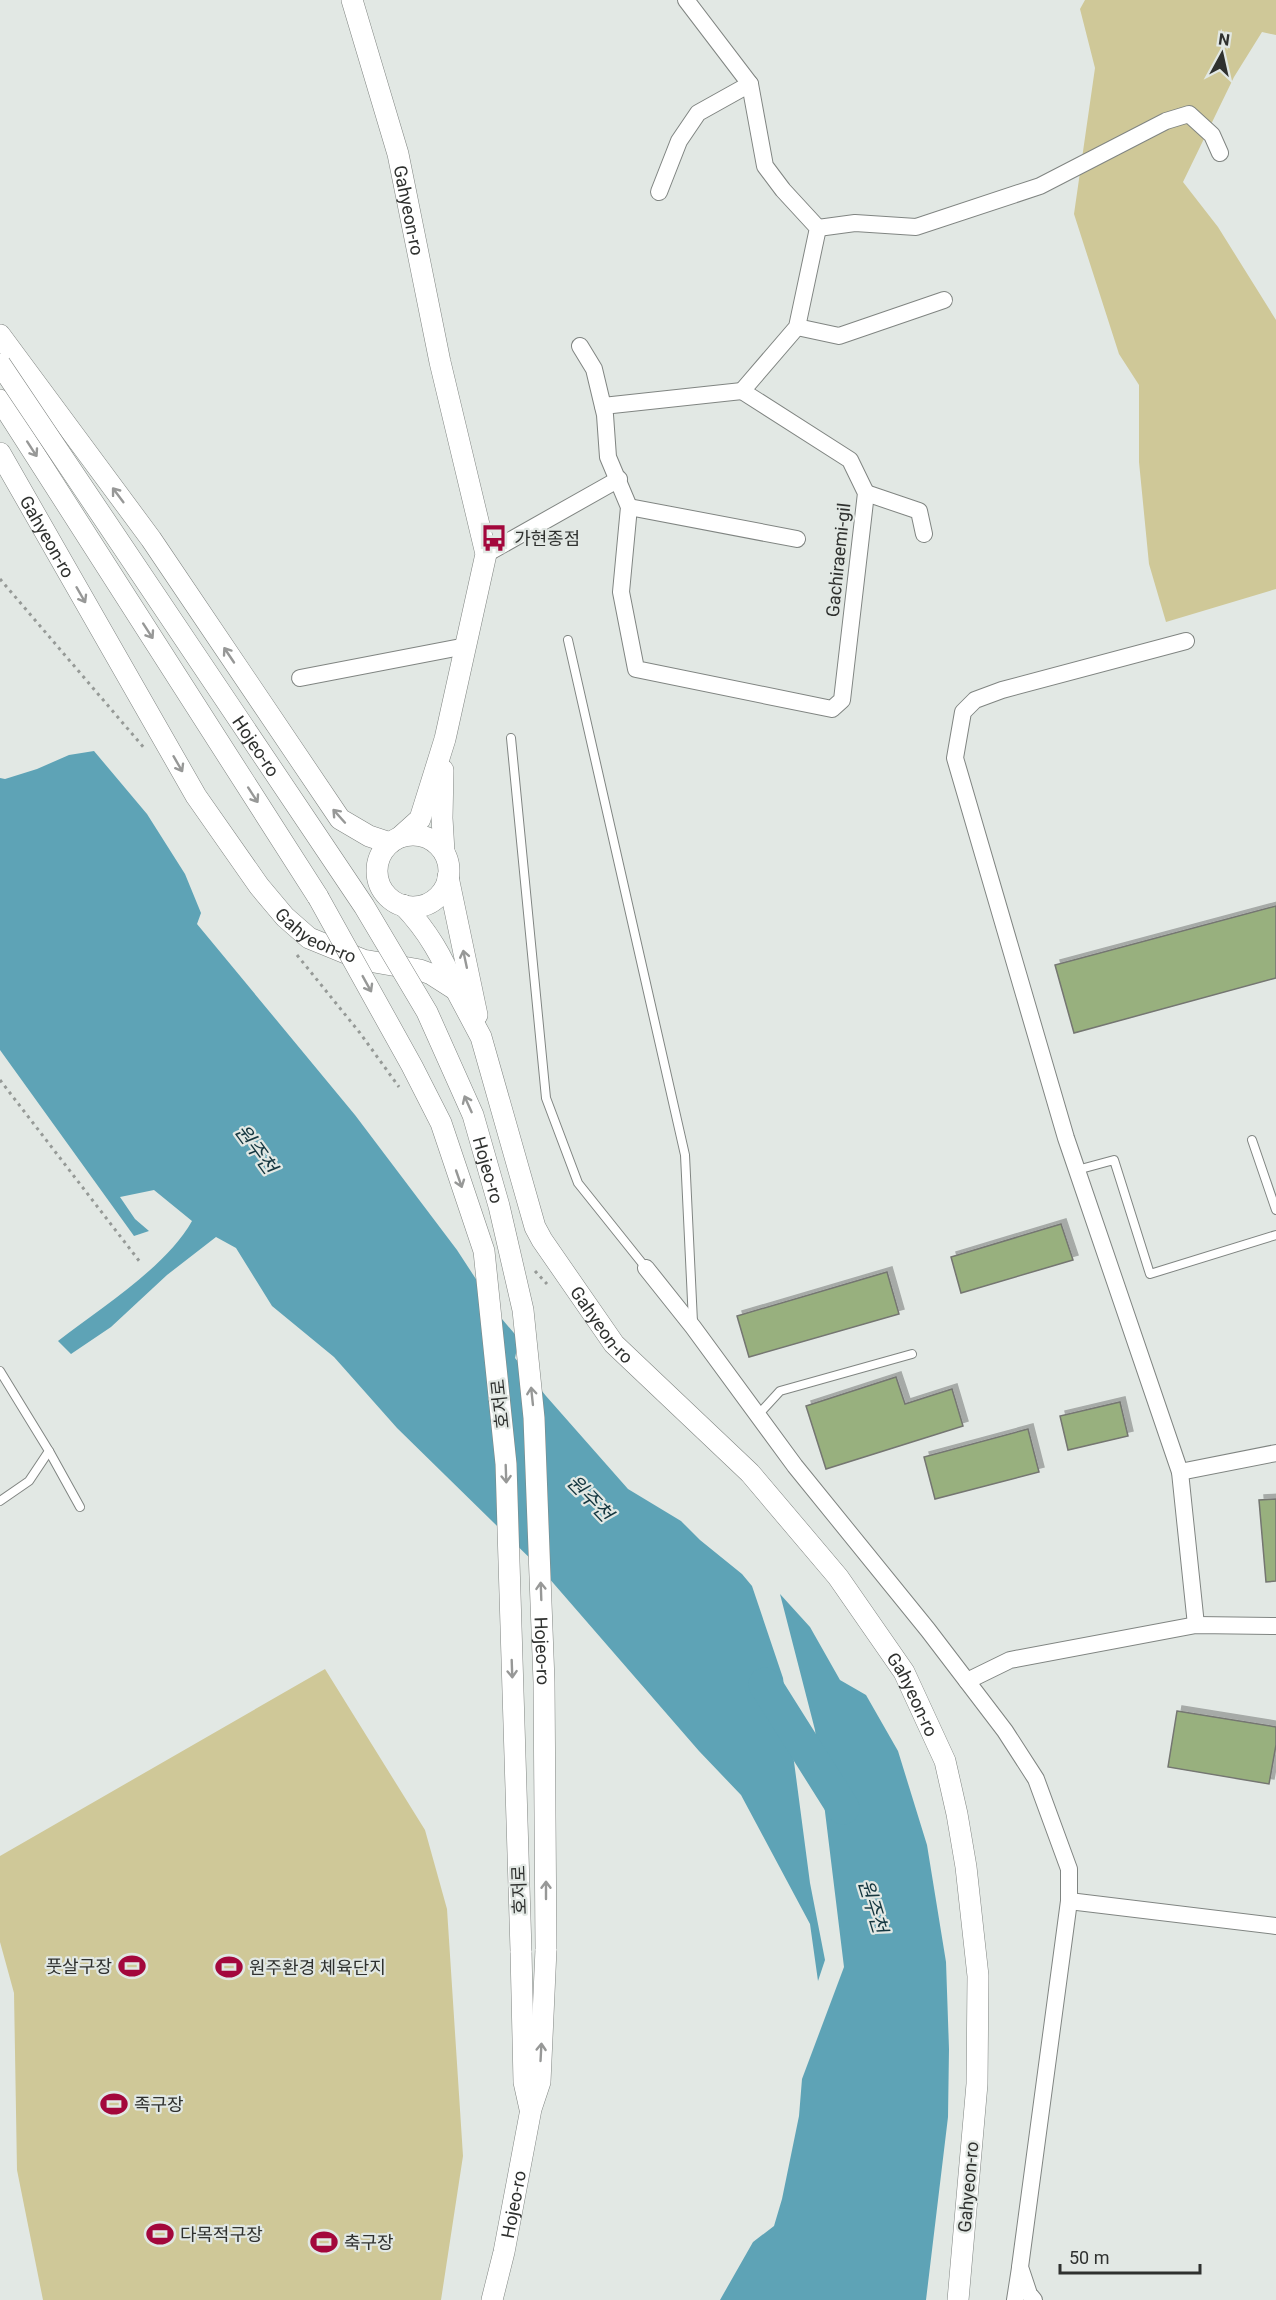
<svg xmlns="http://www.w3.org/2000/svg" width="1276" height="2300" viewBox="0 0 1276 2300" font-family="Roboto,'Noto Sans KR',sans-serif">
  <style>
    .green { fill: #cfc898 }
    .water { fill: #5ea3b6 }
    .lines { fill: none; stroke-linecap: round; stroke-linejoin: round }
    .river { stroke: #5ea3b6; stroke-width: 33 }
    .building { fill: #98b07e; stroke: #747671; stroke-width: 1.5; filter: url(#shadow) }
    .service-casing { stroke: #808582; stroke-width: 10 }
    .minor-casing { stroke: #808582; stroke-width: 18 }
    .tertiary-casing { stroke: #808582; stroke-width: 22 }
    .path { stroke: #969a97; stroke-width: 3; stroke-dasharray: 3 4.5; stroke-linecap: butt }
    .service { stroke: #fff; stroke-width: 8 }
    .minor { stroke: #fff; stroke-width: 16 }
    .tertiary { stroke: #fff; stroke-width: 21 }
    .tertiary-bridge-casing { stroke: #808582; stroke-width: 22; stroke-linecap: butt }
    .tertiary-bridge { stroke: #fff; stroke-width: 21 }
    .oneway { stroke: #979897 }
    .labels { text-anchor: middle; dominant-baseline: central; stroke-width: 4.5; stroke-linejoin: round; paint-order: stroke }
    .street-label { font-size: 18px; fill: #2f312f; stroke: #e2e8e4 }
    .poi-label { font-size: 18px; fill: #2f312f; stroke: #e2e8e4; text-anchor: start }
    .water-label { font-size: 20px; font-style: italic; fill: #14363f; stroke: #e2e8e4 }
  </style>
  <defs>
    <filter id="shadow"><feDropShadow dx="5" dy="-5" stdDeviation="0" flood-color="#0004"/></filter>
  </defs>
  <rect width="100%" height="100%" fill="#e2e8e4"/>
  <g class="green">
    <path d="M 1085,0 L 1276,0 L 1276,35 L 1262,32 L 1234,77 L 1183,182 L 1218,227 L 1276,320 L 1276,589 L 1166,622 L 1149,564 L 1139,462 L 1139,385 L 1119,354 L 1074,214 L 1095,68 L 1080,9 Z"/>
    <path d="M 325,1669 L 425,1830 L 447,1909 L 463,2156 L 441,2300 L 43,2300 L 17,2170 L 14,1993 L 0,1942 L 0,1856 Z"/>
  </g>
  <g class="water">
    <path d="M 94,751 L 147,814 L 185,874 L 201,913 L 197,924 L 355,1115 L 457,1250 L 502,1319 L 519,1339 L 515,1358 L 546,1396 L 628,1489 L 681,1521 L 700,1540 L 742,1574 L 752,1586 L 783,1678 L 810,1883 L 825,1960 L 818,1981 L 810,1924 L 741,1795 L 699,1751 L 541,1569 L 397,1428 L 334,1357 L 272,1306 L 236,1248 L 216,1237 L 167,1275 L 111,1327 L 71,1354 L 58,1341 C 101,1308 166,1267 192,1221 L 154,1190 L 120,1197 L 135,1219 L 149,1231 L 134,1236 L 0,1050 L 0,778 L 5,779 L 37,769 L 69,755 Z"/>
    <path d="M 780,1594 L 810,1627 L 840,1680 L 866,1695 L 898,1751 L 927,1845 L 946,1962 L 949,2049 L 948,2117 L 926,2300 L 720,2300 L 753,2242 L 774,2226 L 782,2199 L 799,2116 L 802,2079 L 844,1967 L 815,1730 Z"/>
  </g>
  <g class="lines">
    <path class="river" d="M 765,1684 L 843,1808"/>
  </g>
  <g class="building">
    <path d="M 1276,906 L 1276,978 L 1074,1033 L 1055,965 Z"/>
    <path d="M 1061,1224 L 1073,1260 L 961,1293 L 951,1257 Z"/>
    <path d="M 887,1272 L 899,1314 L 749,1357 L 737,1316 Z"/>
    <path d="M 896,1377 L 905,1404 L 952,1389 L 963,1426 L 826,1469 L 806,1406 Z"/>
    <path d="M 1120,1402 L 1128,1436 L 1068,1450 L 1060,1416 Z"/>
    <path d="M 1028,1429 L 1039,1472 L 935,1499 L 924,1457 Z"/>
    <path d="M 1276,1499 L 1276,1581 L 1266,1582 L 1259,1500 Z"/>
    <path d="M 1177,1711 L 1276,1727 L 1276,1745 L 1269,1784 L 1168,1767 Z"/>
  </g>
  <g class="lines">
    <defs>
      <g id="service">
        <path d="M 568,640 L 685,1155 L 693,1322"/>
        <path d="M 511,738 L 546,1098 L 578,1183 L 646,1268"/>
        <path d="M 1252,1140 L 1276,1210"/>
        <path d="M 1077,1170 L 1114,1160 L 1150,1274 L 1276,1235"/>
        <path d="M 0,1371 L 49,1451 L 29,1481 L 0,1501"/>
        <path d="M 758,1415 L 780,1391 L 912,1354"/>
        <path d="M 49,1451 L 80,1507"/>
      </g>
      <g id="minor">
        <path d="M 686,0 L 750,84 L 765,166 L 783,190 L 818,228 L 797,327 L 742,391"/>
        <path d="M 659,192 L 679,141 L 698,113 L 750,84"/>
        <path d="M 818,228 L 855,223 L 916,227 L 1040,186 L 1166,121 L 1189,114 L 1212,135 L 1220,153"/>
        <path d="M 797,327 L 839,336 L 944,300"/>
        <path d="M 580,346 L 594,369 L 605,415 L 608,457 L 629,507 L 621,592 L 636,669 L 832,709 L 842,700 L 866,493 L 850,460 L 742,391"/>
        <path d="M 603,406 L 742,391"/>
        <path d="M 866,493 L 919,511 L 924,534"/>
        <path d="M 629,507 L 797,539"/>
        <path d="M 486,554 L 619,479"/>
        <path d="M 1186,641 L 1002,690 L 975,700 L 963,712 L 955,758 L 1066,1138 L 1180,1472 L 1196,1625"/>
        <path d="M 300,678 L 466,646"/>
        <path d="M 646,1268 L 693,1327 L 795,1466 L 928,1630 L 1005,1731 L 1036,1779 L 1069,1869 L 1069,1901 L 1020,2267 L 1029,2294 L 1034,2300"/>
        <path d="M 1180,1472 L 1276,1453"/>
        <path d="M 967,1681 L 1010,1660 L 1196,1625 L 1276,1626"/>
        <path d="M 1069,1901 L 1276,1926"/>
        <path d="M 1015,2300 L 1020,2268"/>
      </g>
      <g id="tertiary">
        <path id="s1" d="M 352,0 L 398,154 L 440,362 L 486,554 L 445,739 L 420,819 L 400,837"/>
        <path d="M 0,335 L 151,539 L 340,819 L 369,836 L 390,843"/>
        <path d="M 0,400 L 318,897"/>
        <path id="s2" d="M 0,453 L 196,796 L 259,886 L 285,917 L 309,938 L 363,960 L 420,970 L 431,974 L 456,990 L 481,1037 L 535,1227 L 542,1240 L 614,1344 L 750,1473 L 838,1577 L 904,1672 L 945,1761 L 957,1814 L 966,1867 L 978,1976 L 977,2084 L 958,2300"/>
        <path d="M 443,770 L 442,818 L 444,852"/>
        <circle cx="413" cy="871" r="36"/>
        <path d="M 448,877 L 477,1015"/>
        <path d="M 403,905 C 428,931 443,958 456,990"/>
        <path d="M 521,1951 L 524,2082 L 530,2109"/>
        <path id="s3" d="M 492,2300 L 504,2252 L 531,2109 L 540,2082 L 546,1949"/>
      </g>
    </defs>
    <use href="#service" class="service-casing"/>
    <use href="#minor" class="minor-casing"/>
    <use href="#tertiary" class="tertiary-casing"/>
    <g class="path">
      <path d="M 0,579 L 145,749"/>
      <path d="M 297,955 L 360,1033 L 399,1087"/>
      <path d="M 0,1080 L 140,1262"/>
      <path d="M 535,1271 L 547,1284"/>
    </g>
    <use href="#service" class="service"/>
    <use href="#minor" class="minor"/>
    <use href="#tertiary" class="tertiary"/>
    <defs>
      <g id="tertiary-bridge">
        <path id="s4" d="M 0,364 L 364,906 L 427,1012 L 473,1115 L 499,1206 L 523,1310 L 534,1418 L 544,1682 L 546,1949"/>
        <path d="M 318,897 L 412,1066 L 441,1123 L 484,1251 L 506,1464 L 521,1951"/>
      </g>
    </defs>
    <use href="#tertiary-bridge" class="tertiary-bridge-casing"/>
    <use href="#tertiary-bridge" class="tertiary-bridge"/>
  </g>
  <defs><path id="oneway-shaft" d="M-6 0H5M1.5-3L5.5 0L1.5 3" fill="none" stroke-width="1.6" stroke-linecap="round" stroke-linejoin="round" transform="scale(1.5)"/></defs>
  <g class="oneway">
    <use href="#oneway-shaft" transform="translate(32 449) rotate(57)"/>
    <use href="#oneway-shaft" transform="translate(118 495) rotate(-127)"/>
    <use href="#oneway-shaft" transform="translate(81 595) rotate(60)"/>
    <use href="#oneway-shaft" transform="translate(148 631) rotate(57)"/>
    <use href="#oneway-shaft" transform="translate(229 655) rotate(-124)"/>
    <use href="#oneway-shaft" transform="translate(178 764) rotate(60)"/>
    <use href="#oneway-shaft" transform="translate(253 795) rotate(57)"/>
    <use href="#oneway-shaft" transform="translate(339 816) rotate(-132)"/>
    <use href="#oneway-shaft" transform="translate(465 959) rotate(-102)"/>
    <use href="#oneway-shaft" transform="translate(367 984) rotate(61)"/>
    <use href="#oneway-shaft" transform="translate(468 1104) rotate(-114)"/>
    <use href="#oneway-shaft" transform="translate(459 1179) rotate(71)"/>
    <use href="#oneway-shaft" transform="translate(532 1396) rotate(-96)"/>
    <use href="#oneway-shaft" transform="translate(506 1474) rotate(88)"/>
    <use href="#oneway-shaft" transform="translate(541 1591) rotate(-92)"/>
    <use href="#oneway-shaft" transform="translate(512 1669) rotate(88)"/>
    <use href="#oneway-shaft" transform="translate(546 1890) rotate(-90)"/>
    <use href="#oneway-shaft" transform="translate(541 2052) rotate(-87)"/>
  </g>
  <defs>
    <symbol id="bus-bare" viewBox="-9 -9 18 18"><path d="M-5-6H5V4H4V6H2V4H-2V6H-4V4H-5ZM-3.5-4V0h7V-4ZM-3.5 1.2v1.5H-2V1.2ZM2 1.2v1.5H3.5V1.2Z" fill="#a3073c" stroke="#e2e8e4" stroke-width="2.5" paint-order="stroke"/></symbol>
    <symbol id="stadium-bare" viewBox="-9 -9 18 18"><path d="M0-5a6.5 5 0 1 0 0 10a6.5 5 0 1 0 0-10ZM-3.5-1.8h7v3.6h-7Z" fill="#a3073c" stroke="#e2e8e4" stroke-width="2.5" paint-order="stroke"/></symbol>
  </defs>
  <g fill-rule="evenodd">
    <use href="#bus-bare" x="475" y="519" width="38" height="38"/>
    <use href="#stadium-bare" x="113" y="1947" width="38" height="38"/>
    <use href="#stadium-bare" x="210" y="1948" width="38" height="38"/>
    <use href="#stadium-bare" x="95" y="2085" width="38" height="38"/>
    <use href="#stadium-bare" x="141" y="2215" width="38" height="38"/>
    <use href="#stadium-bare" x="305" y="2223" width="38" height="38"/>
  </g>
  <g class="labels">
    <g class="street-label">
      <text stroke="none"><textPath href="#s1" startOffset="218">Gahyeon-ro</textPath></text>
      <text stroke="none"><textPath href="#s2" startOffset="96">Gahyeon-ro</textPath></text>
      <text transform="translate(838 560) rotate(-84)">Gachiraemi-gil</text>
      <text stroke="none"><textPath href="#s4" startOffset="460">Hojeo-ro</textPath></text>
      <text stroke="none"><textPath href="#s2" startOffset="582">Gahyeon-ro</textPath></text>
      <text stroke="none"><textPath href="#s4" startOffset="946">Hojeo-ro</textPath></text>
      <text stroke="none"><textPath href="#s2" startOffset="1104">Gahyeon-ro</textPath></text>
      <text transform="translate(500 1404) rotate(-96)">호저로</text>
      <text stroke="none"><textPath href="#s4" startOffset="1432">Hojeo-ro</textPath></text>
      <text stroke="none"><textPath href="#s2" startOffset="1590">Gahyeon-ro</textPath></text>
      <text transform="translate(519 1890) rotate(-92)">호저로</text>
      <text transform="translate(968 2187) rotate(-85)">Gahyeon-ro</text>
      <text stroke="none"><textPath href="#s3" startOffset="98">Hojeo-ro</textPath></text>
    </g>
    <g class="poi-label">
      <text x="514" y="538">가현종점</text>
      <text x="112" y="1966" text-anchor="end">풋살구장</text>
      <text x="249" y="1967">원주환경 체육단지</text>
      <text x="134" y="2104">족구장</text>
      <text x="180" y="2234">다목적구장</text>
      <text x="344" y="2242">축구장</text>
    </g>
    <g class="water-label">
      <text transform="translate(256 1149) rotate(54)">원주천</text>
      <text transform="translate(590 1498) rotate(46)">원주천</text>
      <text transform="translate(873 1906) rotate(73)">원주천</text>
    </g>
  </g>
  <g transform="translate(1222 54) rotate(8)" stroke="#e2e8e4" stroke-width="4.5" paint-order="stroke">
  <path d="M0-4.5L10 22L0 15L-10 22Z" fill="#2f312f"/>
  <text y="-9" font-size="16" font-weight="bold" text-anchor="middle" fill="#2f312f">N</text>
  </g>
  <path d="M1060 2264v9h140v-9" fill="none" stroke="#2f312f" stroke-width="3"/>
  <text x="1069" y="2264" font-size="18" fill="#2f312f" stroke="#e2e8e4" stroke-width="4.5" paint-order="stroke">50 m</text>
</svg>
